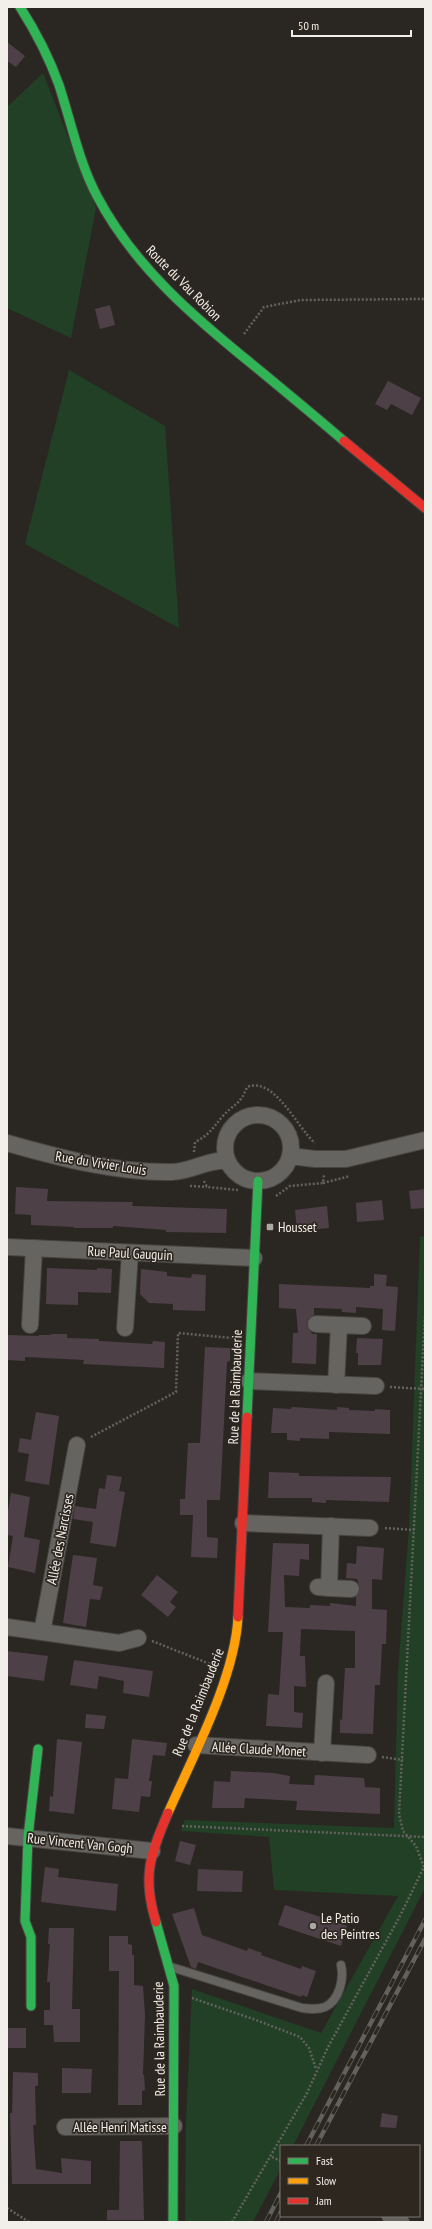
<svg xmlns="http://www.w3.org/2000/svg" width="432" height="2229" viewBox="0 0 432 2229" font-family="'PT Sans Narrow',sans-serif">
  <style>
    .green { fill: #214025 }
    .building { fill: #4e4047 }
    .lines { fill: none; stroke-linecap: round; stroke-linejoin: round }
    .lane-casing { stroke: #474441; stroke-width: 10 }
    .street-casing { stroke: #474441; stroke-width: 18 }
    .fast-casing { stroke: #474441; stroke-width: 11 }
    .slow-casing { stroke: #474441; stroke-width: 11 }
    .jam-casing { stroke: #474441; stroke-width: 11 }
    .path { stroke: #64625f; stroke-width: 2.5; stroke-dasharray: 2 2; stroke-linecap: butt }
    .lane { stroke: #666461; stroke-width: 8 }
    .street { stroke: #666461; stroke-width: 16 }
    .fast { stroke: #30b455; stroke-width: 9 }
    .slow { stroke: #ff9f0a; stroke-width: 9 }
    .jam { stroke: #e5322d; stroke-width: 9 }
    .rail-casing { stroke: #63615e; stroke-width: 4.5 }
    .rail { stroke: #2d2720; stroke-width: 3; stroke-dasharray: 9; stroke-linecap: butt }
    .poi-dot { fill: #aca8a4; stroke: #2d2720; stroke-width: 1.5 }
    .labels { text-anchor: middle; dominant-baseline: central; stroke-width: 3.5; stroke-linejoin: round; paint-order: stroke }
    .street-label { font-size: 14px; fill: #f2eee9; stroke: #2d2720 }
    .poi-label { font-size: 14px; fill: #f2eee9; stroke: #2d2720; text-anchor: start }
  </style>
  <rect width="100%" height="100%" fill="#2a2723"/>
  <g class="green">
    <path d="M 43,73 L 96,208 L 71,338 L 7,308 L 7,107 Z"/>
    <path d="M 69,370 L 165,426 L 179,628 L 25,544 Z"/>
    <path d="M 425,1236 L 425,1888 L 293,2146 L 281,2146 L 281,2168 L 253,2222 L 185,2222 L 186,2121 L 192,1989 L 321,2033 L 398,1896 L 274,1890 L 269,1837 L 181,1831 L 185,1820 L 394,1828 L 398,1671 L 409,1529 L 420,1237 Z"/>
  </g>
  <g class="building">
    <path d="M 7,42 L 25,56 L 16,67 L 7,61 Z"/>
    <path d="M 110,305 L 115,325 L 100,329 L 95,309 Z"/>
    <path d="M 388,381 L 421,398 L 412,415 L 391,404 L 387,410 L 375,404 Z"/>
    <path d="M 16,1187 L 48,1189 L 47,1201 L 133,1202 L 132,1206 L 227,1209 L 226,1233 L 166,1232 L 166,1230 L 113,1226 L 113,1228 L 74,1228 L 74,1227 L 31,1225 L 31,1215 L 15,1214 Z"/>
    <path d="M 425,1189 L 425,1208 L 411,1209 L 409,1191 Z"/>
    <path d="M 382,1200 L 384,1220 L 357,1222 L 356,1203 Z"/>
    <path d="M 327,1206 L 329,1228 L 297,1231 L 295,1210 Z"/>
    <path d="M 47,1268 L 97,1270 L 97,1268 L 112,1269 L 111,1293 L 78,1292 L 78,1305 L 46,1304 Z"/>
    <path d="M 141,1269 L 167,1272 L 167,1276 L 191,1278 L 192,1274 L 206,1275 L 205,1311 L 173,1310 L 173,1304 L 149,1303 L 140,1294 Z"/>
    <path d="M 374,1274 L 387,1275 L 386,1286 L 398,1287 L 395,1331 L 382,1330 L 383,1309 L 356,1307 L 356,1313 L 342,1312 L 342,1309 L 314,1308 L 314,1315 L 308,1319 L 307,1324 L 312,1334 L 317,1334 L 316,1364 L 292,1363 L 293,1333 L 298,1333 L 296,1309 L 279,1308 L 279,1284 L 370,1288 L 370,1286 L 374,1286 Z"/>
    <path d="M 51,1334 L 67,1334 L 67,1338 L 99,1339 L 99,1341 L 152,1344 L 153,1341 L 165,1342 L 164,1368 L 83,1364 L 84,1360 L 25,1357 L 25,1361 L 7,1360 L 7,1335 L 39,1336 L 39,1335 L 50,1335 Z"/>
    <path d="M 357,1338 L 383,1339 L 381,1365 L 358,1365 L 358,1353 L 356,1353 Z"/>
    <path d="M 205,1347 L 230,1348 L 230,1361 L 227,1362 L 220,1500 L 207,1500 L 207,1537 L 218,1538 L 217,1558 L 191,1557 L 193,1515 L 180,1515 L 180,1499 L 185,1499 L 188,1443 L 200,1443 Z"/>
    <path d="M 292,1407 L 337,1410 L 337,1407 L 349,1408 L 349,1410 L 375,1411 L 375,1409 L 390,1410 L 390,1434 L 329,1432 L 329,1439 L 300,1438 L 300,1441 L 287,1440 L 287,1433 L 271,1433 L 273,1408 L 291,1409 Z"/>
    <path d="M 36,1412 L 59,1416 L 49,1485 L 25,1481 L 29,1454 L 18,1452 L 20,1438 L 31,1440 Z"/>
    <path d="M 269,1472 L 299,1473 L 299,1476 L 391,1477 L 389,1502 L 326,1500 L 326,1503 L 312,1502 L 312,1498 L 268,1498 Z"/>
    <path d="M 107,1475 L 122,1477 L 119,1491 L 125,1492 L 116,1547 L 90,1543 L 93,1522 L 73,1519 L 75,1506 L 96,1509 L 99,1488 L 105,1489 Z"/>
    <path d="M 11,1493 L 30,1497 L 24,1537 L 40,1540 L 35,1573 L 8,1567 L 13,1536 L 7,1535 L 7,1517 Z"/>
    <path d="M 273,1543 L 309,1544 L 309,1560 L 300,1559 L 299,1576 L 284,1575 L 285,1607 L 310,1608 L 310,1605 L 330,1606 L 330,1603 L 356,1606 L 356,1596 L 360,1589 L 357,1579 L 346,1578 L 347,1563 L 356,1564 L 357,1546 L 384,1548 L 382,1580 L 372,1579 L 372,1609 L 387,1610 L 386,1644 L 382,1644 L 380,1685 L 375,1685 L 373,1734 L 340,1733 L 340,1719 L 342,1720 L 345,1668 L 355,1668 L 355,1631 L 301,1629 L 300,1656 L 305,1656 L 306,1687 L 294,1686 L 294,1712 L 303,1713 L 302,1728 L 266,1726 L 268,1694 L 279,1695 L 283,1632 L 268,1632 Z"/>
    <path d="M 73,1555 L 97,1558 L 93,1585 L 103,1587 L 100,1600 L 90,1599 L 86,1627 L 63,1623 Z"/>
    <path d="M 157,1575 L 178,1592 L 170,1602 L 176,1607 L 168,1617 L 141,1595 Z"/>
    <path d="M 7,1651 L 48,1656 L 44,1681 L 7,1676 Z"/>
    <path d="M 74,1660 L 153,1671 L 149,1697 L 123,1693 L 124,1681 L 99,1676 L 97,1689 L 70,1685 Z"/>
    <path d="M 86,1714 L 106,1716 L 104,1729 L 85,1728 Z"/>
    <path d="M 57,1739 L 82,1742 L 74,1814 L 49,1811 L 50,1796 L 53,1797 Z"/>
    <path d="M 132,1739 L 167,1743 L 165,1756 L 153,1755 L 149,1781 L 152,1781 L 150,1797 L 141,1796 L 139,1812 L 112,1809 L 115,1778 L 128,1779 Z"/>
    <path d="M 231,1771 L 273,1773 L 290,1776 L 289,1784 L 314,1785 L 315,1775 L 364,1778 L 365,1787 L 380,1788 L 380,1814 L 296,1810 L 297,1801 L 245,1798 L 244,1808 L 212,1808 L 214,1781 L 230,1782 Z"/>
    <path d="M 180,1841 L 196,1845 L 190,1865 L 175,1861 Z"/>
    <path d="M 45,1867 L 59,1869 L 58,1877 L 118,1884 L 116,1911 L 41,1902 Z"/>
    <path d="M 198,1869 L 243,1871 L 242,1892 L 197,1891 Z"/>
    <path d="M 285,1905 L 347,1926 L 341,1946 L 278,1925 Z"/>
    <path d="M 194,1908 L 202,1935 L 247,1951 L 248,1948 L 262,1953 L 261,1955 L 301,1969 L 302,1966 L 316,1971 L 307,1997 L 302,1995 L 301,1997 L 198,1962 L 196,1969 L 191,1967 L 172,1914 Z"/>
    <path d="M 49,1928 L 74,1928 L 72,2009 L 80,2009 L 80,2042 L 54,2042 L 53,2025 L 44,2025 L 44,2010 L 50,2010 L 50,1982 L 47,1982 L 50,1944 L 48,1944 Z"/>
    <path d="M 109,1936 L 128,1936 L 128,1944 L 132,1945 L 132,1955 L 134,1955 L 134,1985 L 143,1986 L 145,2015 L 143,2075 L 144,2075 L 145,2090 L 142,2091 L 142,2105 L 118,2105 L 119,1971 L 109,1971 Z"/>
    <rect x="7" y="2028" width="19" height="20"/>
    <path d="M 62,2068 L 92,2069 L 91,2093 L 62,2093 Z"/>
    <path d="M 13,2072 L 38,2073 L 38,2086 L 35,2086 L 36,2125 L 33,2125 L 36,2169 L 62,2173 L 61,2158 L 91,2161 L 91,2184 L 12,2184 L 10,2113 L 12,2113 Z"/>
    <path d="M 382,2113 L 398,2116 L 396,2128 L 380,2127 Z"/>
    <path d="M 120,2141 L 142,2141 L 144,2220 L 107,2220 L 107,2210 L 119,2210 Z"/>
  </g>
  <g class="lines">
    <defs>
      <path id="lane" d="M 171,1967 L 302,2008 C 310,2009 318,2010 325,2007 C 340,2000 344,1978 341,1965"/>
      <g id="street">
        <circle cx="258" cy="1148" r="33"/>
        <path d="M 7,1143 C 60,1158 116,1173 171,1172 C 191,1172 208,1159 227,1161"/>
        <path d="M 290,1156 L 315,1159 L 346,1159 L 425,1140"/>
        <path d="M 7,1247 L 254,1258"/>
        <path d="M 316,1324 L 339,1325"/>
        <path d="M 30,1325 L 34,1248"/>
        <path d="M 125,1328 L 130,1253"/>
        <path d="M 249,1381 L 376,1386"/>
        <path d="M 336,1385 L 339,1325 L 363,1326"/>
        <path d="M 243,1523 L 370,1528"/>
        <path d="M 318,1587 L 329,1588 L 331,1526"/>
        <path d="M 329,1588 L 351,1589"/>
        <path d="M 7,1627 L 119,1643 L 138,1638"/>
        <path d="M 42,1632 L 77,1445"/>
        <path d="M 196,1745 L 368,1755"/>
        <path d="M 322,1753 L 326,1683"/>
        <path d="M 7,1836 L 152,1851"/>
        <path d="M 65,2127 L 174,2126"/>
        <path d="M 390,2216 L 401,2222"/>
      </g>
      <g id="fast">
        <path d="M 20,7 C 36,32 49,57 59,85 C 71,122 79,162 97,196 C 135,268 196,319 258,369 C 287,393 316,417 344,441"/>
        <path d="M 247,1417 L 258,1181"/>
        <path d="M 156,1922 L 174,1986 L 173,2222"/>
        <path d="M 31,2006 L 31,1937 L 25,1921 L 28,1837 L 38,1749"/>
      </g>
      <path id="slow" d="M 168,1813 C 193,1756 235,1678 238,1617"/>
      <g id="jam">
        <path d="M 344,441 L 425,508"/>
        <path d="M 238,1617 L 247,1417"/>
        <path d="M 156,1922 C 142,1877 150,1855 168,1813"/>
      </g>
    </defs>
    <use href="#lane" class="lane-casing"/>
    <use href="#street" class="street-casing"/>
    <use href="#fast" class="fast-casing"/>
    <use href="#slow" class="slow-casing"/>
    <use href="#jam" class="jam-casing"/>
    <g class="path">
      <path d="M 244,334 L 264,307 L 301,300 L 425,299"/>
      <path d="M 194,1152 L 195,1142 C 208,1136 213,1128 222,1117 C 233,1104 240,1106 247,1087 C 275,1076 297,1128 315,1143"/>
      <path d="M 204,1181 L 207,1187 L 238,1190"/>
      <path d="M 323,1183 L 350,1176"/>
      <path d="M 190,1186 L 207,1187"/>
      <path d="M 276,1196 L 290,1186 L 323,1183 L 324,1174"/>
      <path d="M 390,1387 L 425,1389"/>
      <path d="M 91,1437 L 176,1392 L 178,1333 L 232,1338"/>
      <path d="M 385,1528 L 414,1530"/>
      <path d="M 152,1641 L 210,1664"/>
      <path d="M 382,1757 L 403,1760"/>
      <path d="M 182,1826 L 425,1837"/>
      <path d="M 424,1867 L 416,1846 L 403,1831 L 399,1814 L 425,1314"/>
      <path d="M 192,1998 L 256,2020 L 300,2037 L 309,2048 L 316,2069"/>
      <path d="M 272,2157 L 281,2161"/>
      <path d="M 7,2208 L 29,2222"/>
      <path d="M 232,2222 L 307,2093 L 328,2047 L 400,1916 L 424,1867"/>
    </g>
    <use href="#lane" class="lane"/>
    <use href="#street" class="street"/>
    <use href="#fast" class="fast"/>
    <use href="#slow" class="slow"/>
    <use href="#jam" class="jam"/>
    <defs>
      <g id="rail">
        <path d="M 306,2146 L 425,1920"/>
        <path d="M 316,2146 L 425,1939"/>
        <path d="M 266,2222 L 281,2193"/>
        <path d="M 276,2222 L 281,2212"/>
      </g>
    </defs>
    <use href="#rail" class="rail-casing"/>
    <use href="#rail" class="rail"/>
  </g>
  <g class="poi-dot">
    <rect x="266" y="1223" width="8" height="8" rx="2"/>
    <circle cx="313" cy="1926" r="4"/>
  </g>
  <g class="labels">
    <g class="street-label">
      <text transform="translate(184 283) rotate(45)">Route du Vau Robion</text>
      <text transform="translate(101 1163) rotate(9)">Rue du Vivier Louis</text>
      <text transform="translate(130 1253) rotate(3)">Rue Paul Gauguin</text>
      <text transform="translate(235 1387) rotate(-88)">Rue de la Raimbauderie</text>
      <text transform="translate(60 1539) rotate(-79)">Allée des Narcisses</text>
      <text transform="translate(198 1702) rotate(-68)">Rue de la Raimbauderie</text>
      <text transform="translate(259 1749) rotate(3)">Allée Claude Monet</text>
      <text transform="translate(80 1843) rotate(6)">Rue Vincent Van Gogh</text>
      <text transform="translate(159 2039) rotate(-91)">Rue de la Raimbauderie</text>
      <text x="120" y="2127">Allée Henri Matisse</text>
    </g>
    <g class="poi-label">
      <text x="278" y="1227">Housset</text>
      <text x="321" y="1918">Le Patio<tspan x="321" dy="16">des Peintres</tspan></text>
    </g>
  </g>
  <rect width="432" height="2229" fill="none" stroke="#f2eee9" stroke-width="16"/>
  <rect x="280" y="2145" width="140" height="72" fill="#2d2720" stroke="#7c7770"/>
  <rect x="288" y="2158" width="20" height="6" fill="#30b455" stroke="#7c7770"/>
  <text x="316" y="2165" font-size="12" fill="#f2eee9">Fast</text>
  <rect x="288" y="2178" width="20" height="6" fill="#ff9f0a" stroke="#7c7770"/>
  <text x="316" y="2185" font-size="12" fill="#f2eee9">Slow</text>
  <rect x="288" y="2198" width="20" height="6" fill="#e5322d" stroke="#7c7770"/>
  <text x="316" y="2205" font-size="12" fill="#f2eee9">Jam</text>
  <path d="M292 30v6h119v-6" fill="none" stroke="#f2eee9" stroke-width="2"/>
  <text x="298" y="30" font-size="12" fill="#f2eee9" stroke="#2d2720" stroke-width="3" paint-order="stroke">50 m</text>
</svg>
